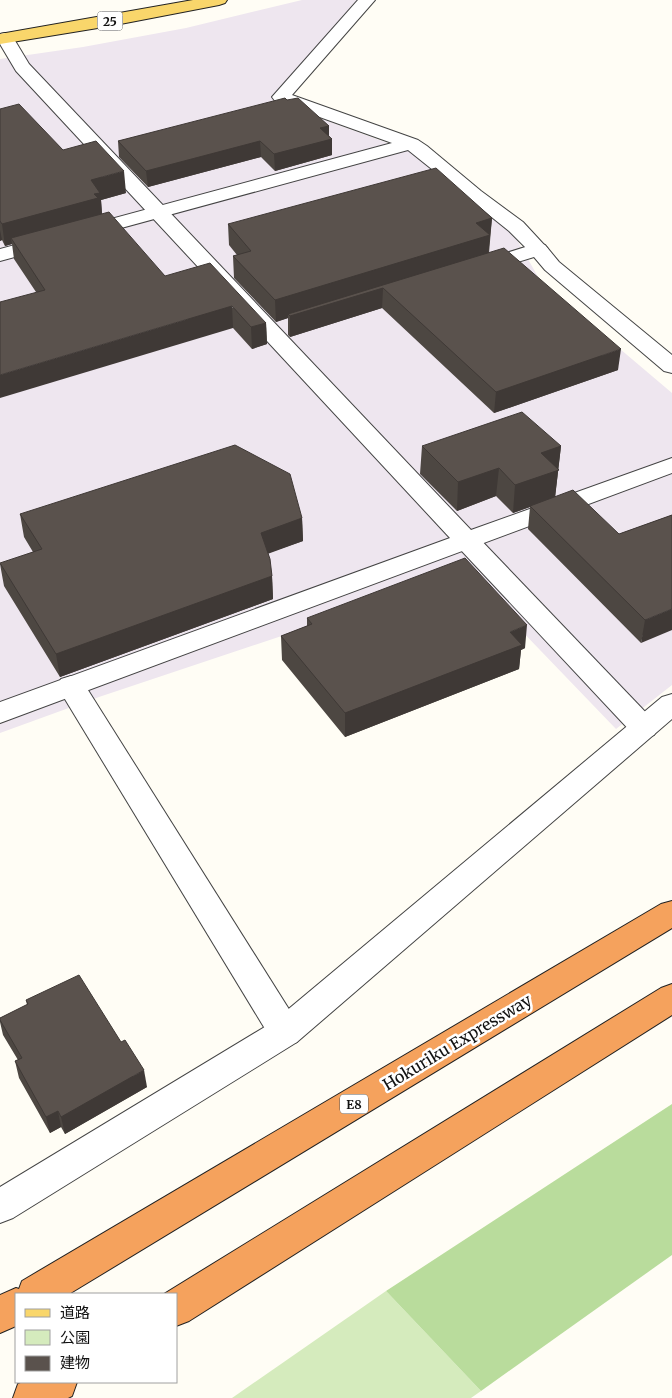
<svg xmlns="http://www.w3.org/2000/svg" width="672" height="1398" viewBox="0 0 672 1398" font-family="Merriweather,'Noto Sans JP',serif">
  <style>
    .industrial { fill: #eee6ef }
    .green { fill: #d5ebbd }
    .forest { fill: #b9dc9c }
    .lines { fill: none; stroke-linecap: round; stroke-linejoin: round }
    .minor-casing { stroke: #444; stroke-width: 2 }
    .tertiary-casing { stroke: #444; stroke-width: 2 }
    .primary-casing { stroke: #222; stroke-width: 2 }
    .motorway-casing { stroke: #222; stroke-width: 2 }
    .minor { fill: #fff; fill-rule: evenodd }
    .tertiary { fill: #fff; fill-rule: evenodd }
    .primary { fill: #f9d66b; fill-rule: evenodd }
    .motorway { fill: #f5a25d; fill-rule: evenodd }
    .wall { fill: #4d4742 }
    .shaded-wall { fill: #3f3936 }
    .building { fill: #5a524d; stroke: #3f3936 }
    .labels { text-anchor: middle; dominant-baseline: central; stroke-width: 5; stroke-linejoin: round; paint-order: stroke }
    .shield { fill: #fff; stroke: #585858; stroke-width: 1 }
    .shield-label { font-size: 12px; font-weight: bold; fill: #111 }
    .near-street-label { font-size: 16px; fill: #111; stroke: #fff }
  </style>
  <rect width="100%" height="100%" fill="#fffdf5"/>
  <path class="industrial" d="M 302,0 L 357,0 L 273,101 L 423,156 L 513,233 L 541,282 L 672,393 L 672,685 L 616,729 L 467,574 L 99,697 L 0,733 L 0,59 L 83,47 L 186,28 Z"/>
  <path class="green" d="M 386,1291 L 481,1391 L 471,1398 L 232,1398 Z"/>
  <path class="forest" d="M 672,1104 L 672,1255 L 481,1391 L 386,1291 Z"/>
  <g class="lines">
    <defs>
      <g id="minor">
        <path d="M 358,0 L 375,0 L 292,95 L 418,140 L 427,146 L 481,191 L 523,222 L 548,249 L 545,253 L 538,255 L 531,253 L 509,231 L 408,150 L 0,261 L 0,249 L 392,143 L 275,101 L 272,97 Z"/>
        <path d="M 467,533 L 476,535 L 654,721 L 658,728 L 654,735 L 644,738 L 634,735 L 458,547 L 455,541 L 458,535 Z"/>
        <path d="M 71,676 L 81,679 L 297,1022 L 301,1032 L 297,1042 L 285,1046 L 273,1042 L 57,686 L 61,679 Z"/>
      </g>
      <g id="tertiary">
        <path d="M 5,33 L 11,34 L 29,64 L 471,530 L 672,458 L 672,473 L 0,723 L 0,702 L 450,538 L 16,71 L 0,44 L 0,34 Z"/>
        <path d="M 538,243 L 545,245 L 559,262 L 672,355 L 672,373 L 664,371 L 545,270 L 534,257 L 478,274 L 471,272 L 468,268 L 471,264 Z"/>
        <path d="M 672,694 L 672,719 L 297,1042 L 13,1218 L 0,1223 L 0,1187 L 273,1022 L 662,697 Z"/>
      </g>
      <path id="primary" d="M 193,0 L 227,0 L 225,3 L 219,5 L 110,26 L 0,44 L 0,34 Z"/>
      <g id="motorway">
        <path d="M 672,901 L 672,928 L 69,1294 L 16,1294 L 16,1326 L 0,1333 L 0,1295 L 16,1288 L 19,1289 L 22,1281 L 661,904 Z"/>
        <path d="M 672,984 L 672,1015 L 189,1321 L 176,1326 L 176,1294 L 164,1294 L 661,988 Z"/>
        <path d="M 23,1382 L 77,1382 L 72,1396 L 68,1398 L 13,1398 L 18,1384 Z"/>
      </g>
    </defs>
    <use href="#minor" class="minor-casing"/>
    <use href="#tertiary" class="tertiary-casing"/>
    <use href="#primary" class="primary-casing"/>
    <use href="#motorway" class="motorway-casing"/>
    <use href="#minor" class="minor"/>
    <use href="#tertiary" class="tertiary"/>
    <use href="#primary" class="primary"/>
    <use href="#motorway" class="motorway"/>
  </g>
  <g class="wall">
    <path d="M 287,100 L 329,126 L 329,136 L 332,139 L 332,155 L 275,171 L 261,157 L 148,187 L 119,157 L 118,141 Z"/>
    <path d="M 0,109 L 63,150 L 126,193 L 101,200 L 102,214 L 165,276 L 266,323 L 267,344 L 252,349 L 233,328 L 36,292 L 14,259 L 12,244 L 5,246 L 2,240 L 0,241 Z"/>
    <path d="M 492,218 L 489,253 L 618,370 L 494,413 L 382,308 L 290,337 L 288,335 L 288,318 L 276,322 L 234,278 L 233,256 L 237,255 L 229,245 L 228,224 Z"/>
    <path d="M 422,446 L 561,446 L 555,497 L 619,534 L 672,515 L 641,643 L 528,529 L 530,507 L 513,513 L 496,496 L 457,511 L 420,474 Z"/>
    <path d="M 20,514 L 302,518 L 303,541 L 268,553 L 272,576 L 273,599 L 60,677 L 4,586 L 0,564 L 33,552 L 24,537 Z"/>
    <path d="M 307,618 L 525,648 L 521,650 L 519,669 L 345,737 L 282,660 L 281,636 L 307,626 Z"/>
    <path d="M 26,1000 L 147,1087 L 65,1134 L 61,1127 L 50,1133 L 19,1078 L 15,1061 L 18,1060 L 3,1035 L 0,1022 L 0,1018 L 27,1005 Z"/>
  </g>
  <g class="shaded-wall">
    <path d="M 329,126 L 329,140 L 332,139 L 332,155 L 275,171 L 274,154 L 320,128 Z"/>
    <path d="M 260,141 L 261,157 L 148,187 L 146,171 Z"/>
    <path d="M 124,171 L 126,193 L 101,200 L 102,214 L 11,238 L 12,244 L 5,246 L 2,224 L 91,180 Z"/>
    <path d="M 492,218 L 488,256 L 383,289 L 382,308 L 290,337 L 290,316 L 288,314 L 288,318 L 276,322 L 275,300 L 476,223 Z"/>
    <path d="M 0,230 L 2,240 L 0,241 Z"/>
    <path d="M 232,306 L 233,328 L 0,398 L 0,375 Z"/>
    <path d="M 266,323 L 267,344 L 252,349 L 251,327 Z"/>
    <path d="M 621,349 L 618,370 L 494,413 L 496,392 Z"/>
    <path d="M 561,446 L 555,498 L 513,513 L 515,485 L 541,453 Z"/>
    <path d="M 499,468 L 496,496 L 457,511 L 458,482 Z"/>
    <path d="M 302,518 L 303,541 L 262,556 L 261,533 Z"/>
    <path d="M 272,576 L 273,599 L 60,677 L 56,654 Z"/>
    <path d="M 672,609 L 672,630 L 641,643 L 645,620 Z"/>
    <path d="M 527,625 L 525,648 L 521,650 L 519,669 L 345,737 L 345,713 L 510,632 Z"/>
    <path d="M 144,1070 L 147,1087 L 65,1134 L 61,1117 Z"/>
    <path d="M 58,1111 L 61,1127 L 50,1133 L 46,1117 Z"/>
  </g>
  <g class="building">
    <path d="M 285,98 L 287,100 L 298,98 L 329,126 L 320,128 L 332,139 L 274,154 L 260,141 L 146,171 L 118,141 Z"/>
    <path d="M 19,104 L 63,150 L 96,141 L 124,171 L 91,180 L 100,193 L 94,194 L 98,198 L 2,224 L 0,221 L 0,109 Z"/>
    <path d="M 436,168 L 492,218 L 476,223 L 490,235 L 275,300 L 233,256 L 251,251 L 228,224 Z"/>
    <path d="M 109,212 L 165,276 L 210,263 L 266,323 L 251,327 L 232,306 L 0,375 L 0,302 L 45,290 L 11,238 Z"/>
    <path d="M 504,248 L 621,349 L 496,392 L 383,288 L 290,316 L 288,314 Z"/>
    <path d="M 522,412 L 561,446 L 541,453 L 559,470 L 515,485 L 499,468 L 458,482 L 422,446 Z"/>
    <path d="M 235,445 L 290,474 L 302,518 L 261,533 L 270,559 L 272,576 L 56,654 L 0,563 L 42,549 L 20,514 Z"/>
    <path d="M 573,490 L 619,534 L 672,515 L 672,609 L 645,620 L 530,506 Z"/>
    <path d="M 465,558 L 527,625 L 510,632 L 522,645 L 345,713 L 281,636 L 312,624 L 307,618 Z"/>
    <path d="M 79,975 L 121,1042 L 125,1040 L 144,1070 L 61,1117 L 58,1111 L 46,1117 L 15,1061 L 22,1058 L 0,1020 L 0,1018 L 28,1004 L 26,1000 Z"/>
  </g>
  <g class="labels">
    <g class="shield">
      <rect x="97.5" y="11.5" width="25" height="19" rx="4"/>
      <rect x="340" y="1094.5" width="28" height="19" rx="4"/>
    </g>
    <g class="shield-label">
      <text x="110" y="21">25</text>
      <text x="354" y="1104">E8</text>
    </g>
    <g class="near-street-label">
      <text transform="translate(457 1042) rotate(-31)">Hokuriku Expressway</text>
    </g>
  </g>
  <rect x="15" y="1293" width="162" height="90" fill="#ffffff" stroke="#a0a0a0"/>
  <rect x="25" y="1309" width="25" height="8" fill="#f9d66b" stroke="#a0a0a0"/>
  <text x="60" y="1318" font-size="15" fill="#111111">道路</text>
  <rect x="25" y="1330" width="25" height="15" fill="#d5ebbd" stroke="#a0a0a0"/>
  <text x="60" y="1343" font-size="15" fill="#111111">公園</text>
  <rect x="25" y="1356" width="25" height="15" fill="#5a524d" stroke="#a0a0a0"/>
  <text x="60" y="1368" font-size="15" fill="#111111">建物</text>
</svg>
